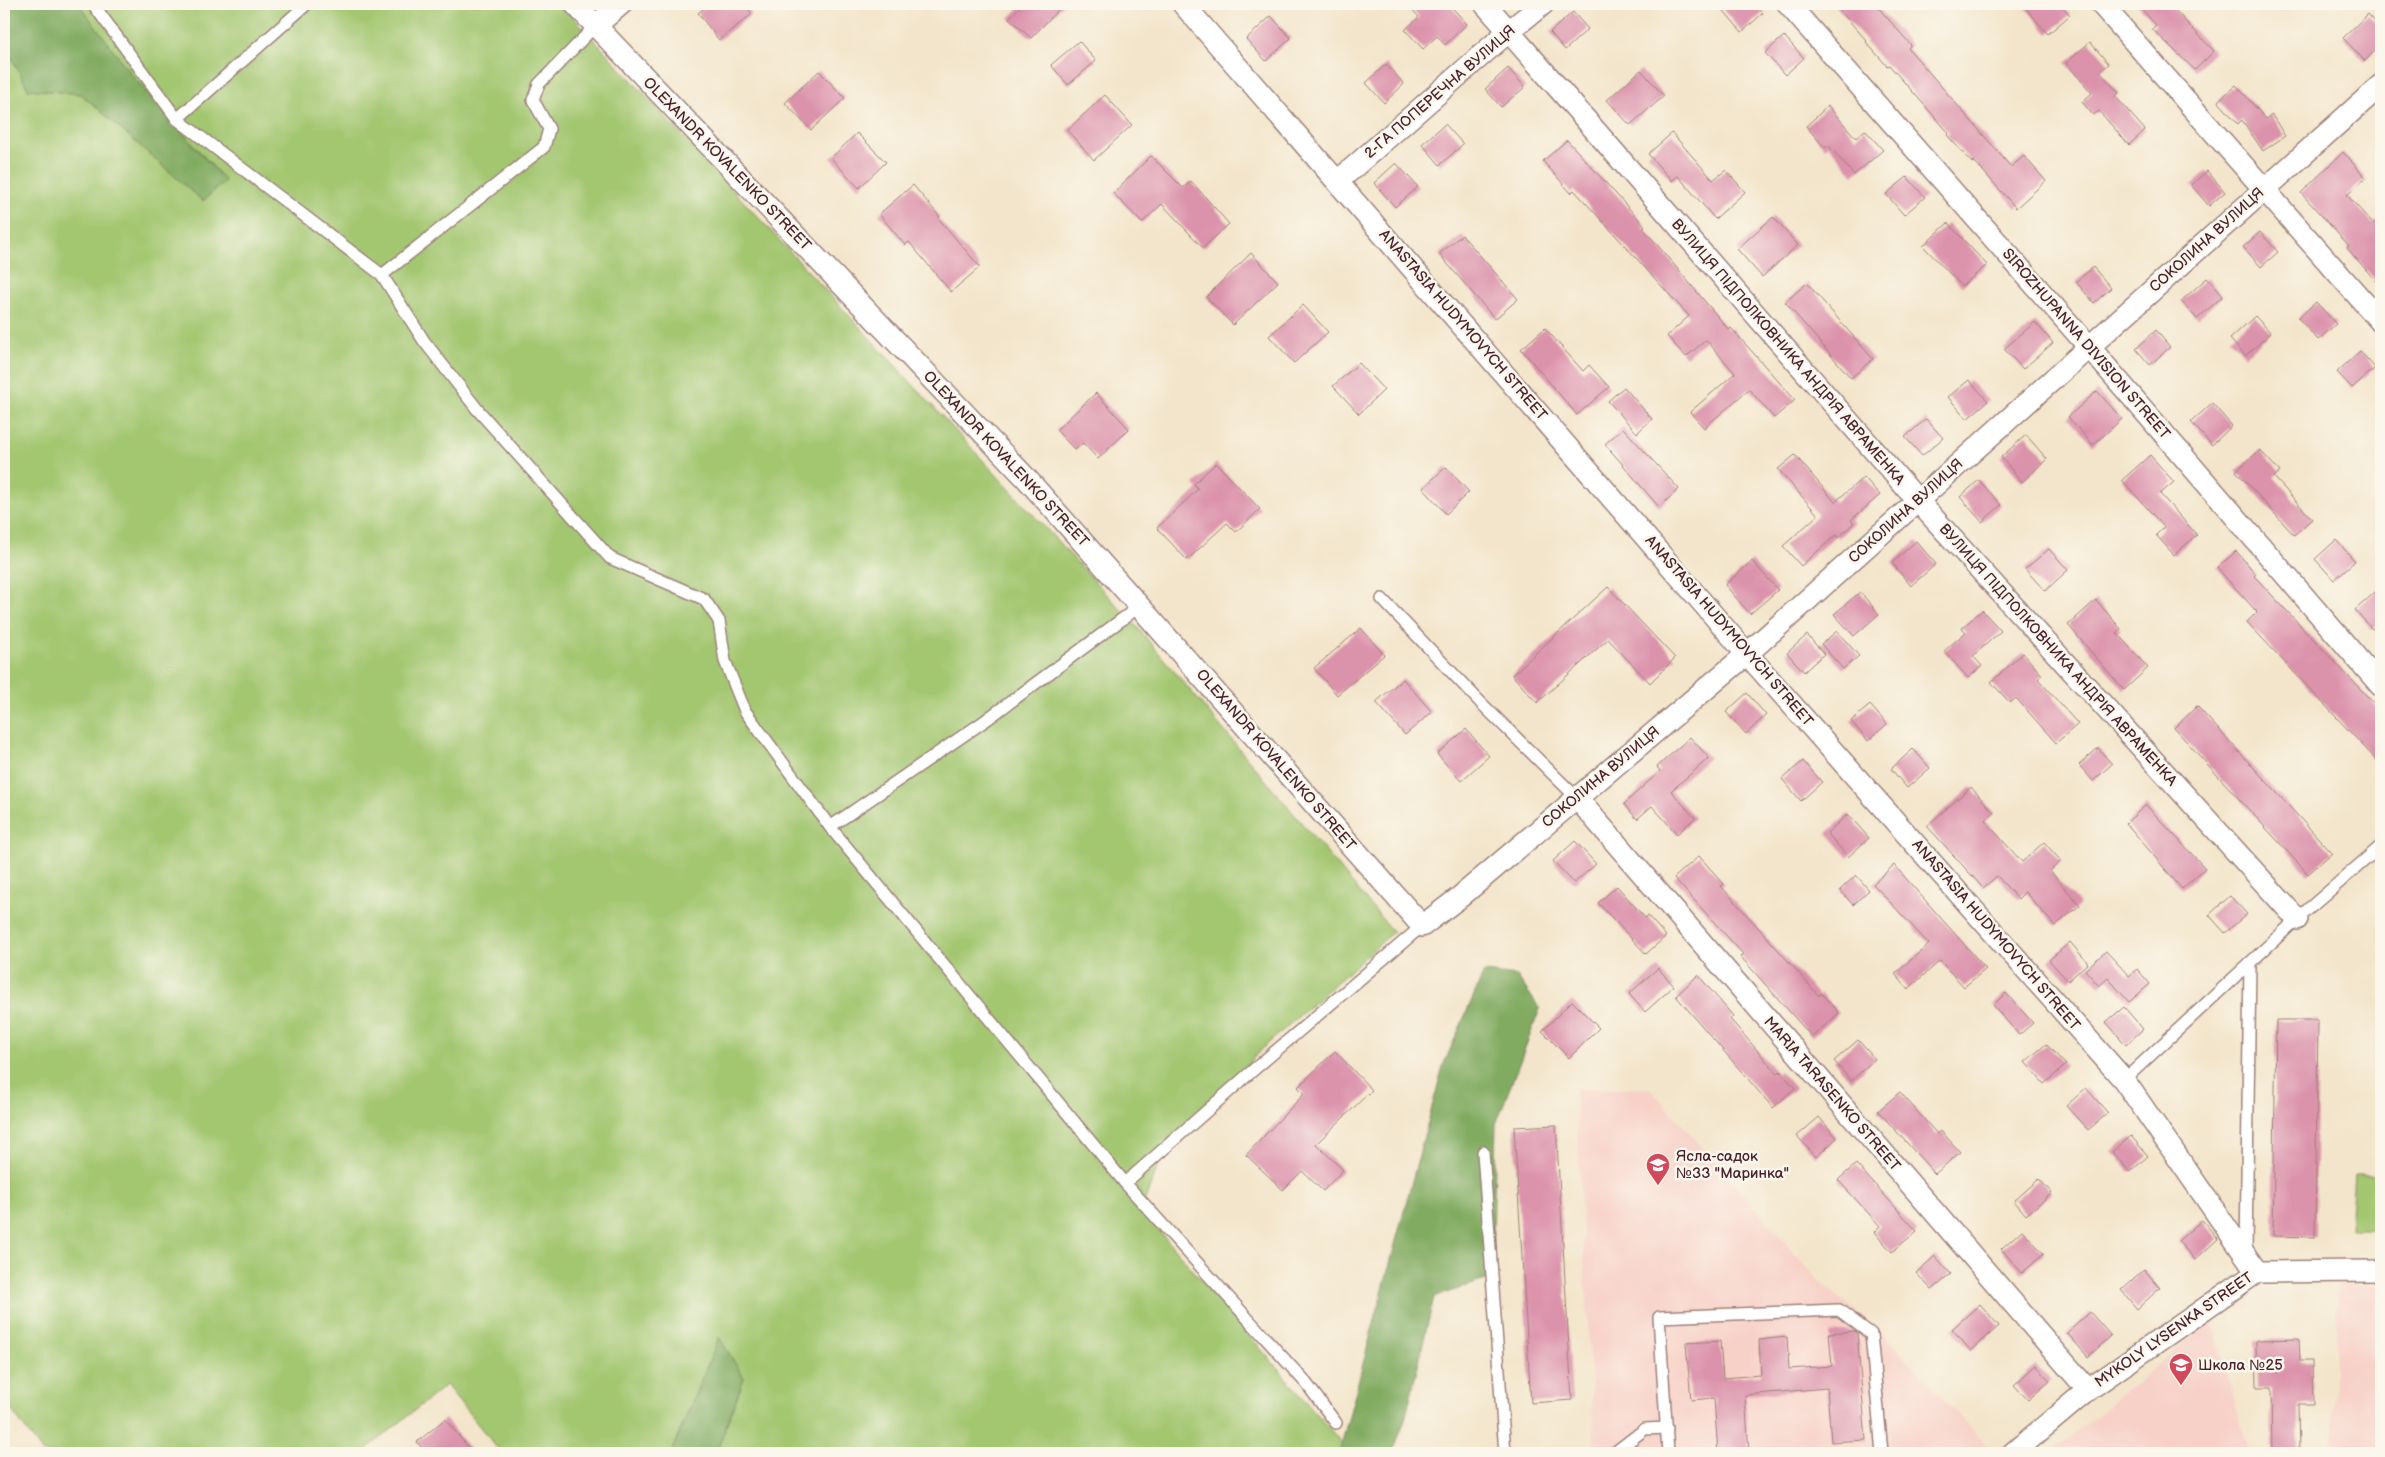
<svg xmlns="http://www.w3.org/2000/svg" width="2385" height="1457" viewBox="0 0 2385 1457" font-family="'Balsamiq Sans',sans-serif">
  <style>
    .built { fill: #f7d1c8 }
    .green { fill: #a3c66f; stroke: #76724d }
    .forest { fill: #82ab62; stroke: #666546 }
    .building { fill: #db92ab }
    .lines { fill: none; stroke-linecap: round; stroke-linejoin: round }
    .service-casing { stroke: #9e827b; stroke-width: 14 }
    .minor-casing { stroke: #9e827b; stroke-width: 24 }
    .service { stroke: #fff; stroke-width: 11 }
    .minor { stroke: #fff; stroke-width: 21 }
    .labels { text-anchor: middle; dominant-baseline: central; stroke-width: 5; stroke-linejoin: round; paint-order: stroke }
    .street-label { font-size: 15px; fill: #4a1f2b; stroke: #fbf7ec }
    .poi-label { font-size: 15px; fill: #4a1f2b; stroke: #fbf7ec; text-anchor: start }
  </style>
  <rect width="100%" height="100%" fill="#fbf7ec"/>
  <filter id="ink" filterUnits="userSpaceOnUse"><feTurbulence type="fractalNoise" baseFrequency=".02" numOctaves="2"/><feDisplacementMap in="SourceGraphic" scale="10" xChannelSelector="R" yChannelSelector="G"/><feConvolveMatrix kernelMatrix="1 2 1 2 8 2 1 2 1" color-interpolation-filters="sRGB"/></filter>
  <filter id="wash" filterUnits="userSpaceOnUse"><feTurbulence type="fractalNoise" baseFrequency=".0096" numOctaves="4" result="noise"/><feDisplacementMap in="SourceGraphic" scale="20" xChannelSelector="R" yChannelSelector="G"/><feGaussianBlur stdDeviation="1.12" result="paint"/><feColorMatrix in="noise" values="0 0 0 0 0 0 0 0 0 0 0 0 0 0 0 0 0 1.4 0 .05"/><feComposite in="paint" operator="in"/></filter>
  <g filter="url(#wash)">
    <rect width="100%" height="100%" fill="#f3e5cb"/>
    <g class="built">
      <path d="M 1650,1088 L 1819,1281 L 1880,1331 L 1991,1450 L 1987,1453 L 1595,1453 L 1575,1090 Z"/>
      <path d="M 2337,1285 L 2381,1286 L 2381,1453 L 2333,1453 Z"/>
      <path d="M 2212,1319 L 2249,1453 L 2051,1453 Z"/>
    </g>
    <g class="green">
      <path d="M 79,4 L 561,4 L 1137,627 L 1393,932 L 1262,1049 L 1161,1158 L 1141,1210 L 1342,1443 L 1339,1453 L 716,1453 L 744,1378 L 719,1337 L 671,1453 L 501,1453 L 446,1385 L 362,1453 L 43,1453 L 4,1400 L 4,43 L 28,89 L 81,94 L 203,201 L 225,180 L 135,79 Z"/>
      <path d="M 2354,1174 L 2381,1174 L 2380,1229 L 2350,1229 Z"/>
    </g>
    <g class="forest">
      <path d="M 4,4 L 79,4 L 135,79 L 225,181 L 203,201 L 81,94 L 28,89 L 4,43 Z"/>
      <path d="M 1484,972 L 1517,976 L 1540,1009 L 1496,1124 L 1492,1278 L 1434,1297 L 1406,1416 L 1393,1453 L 1339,1453 L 1443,1066 Z"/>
      <path d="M 719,1337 L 744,1378 L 716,1453 L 671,1453 Z"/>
    </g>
    <g id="blocks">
      <g class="building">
        <path d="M 710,4 L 744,4 L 752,14 L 719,40 L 698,13 Z"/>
        <path d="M 1023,4 L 1064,4 L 1031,38 L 1009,18 Z"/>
        <path d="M 1407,4 L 1449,4 L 1467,24 L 1445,45 L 1437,36 L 1423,49 L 1405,30 L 1419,17 Z"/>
        <path d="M 1718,4 L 1755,4 L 1763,13 L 1742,32 Z"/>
        <path d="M 1834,4 L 1875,4 L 1911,45 L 1908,48 L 2011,167 L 2024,156 L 2046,181 L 2016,208 L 1974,161 L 1972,163 L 1947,135 L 1949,133 L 1889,65 L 1887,66 L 1866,42 L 1867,41 Z"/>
        <path d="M 2022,4 L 2060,4 L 2070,15 L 2048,34 Z"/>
        <path d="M 2137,4 L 2169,4 L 2214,51 L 2195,70 L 2152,29 L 2156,25 Z"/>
        <path d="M 1573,12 L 1588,29 L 1565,50 L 1550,32 Z"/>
        <path d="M 2368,14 L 2381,28 L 2381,44 L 2365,61 L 2343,38 Z"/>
        <path d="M 1271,16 L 1291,38 L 1266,61 L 1246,39 Z"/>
        <path d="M 1784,36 L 1804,58 L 1785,75 L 1765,53 Z"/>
        <path d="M 1079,41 L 1096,61 L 1068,85 L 1051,65 Z"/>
        <path d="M 2090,42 L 2109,64 L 2100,72 L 2119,93 L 2115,96 L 2145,130 L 2129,145 L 2099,111 L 2093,115 L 2082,102 L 2092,93 L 2066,63 Z"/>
        <path d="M 1386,64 L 1404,84 L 1384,103 L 1366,83 Z"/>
        <path d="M 1508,68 L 1525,87 L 1501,107 L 1485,89 Z"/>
        <path d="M 1641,70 L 1664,96 L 1630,125 L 1607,100 Z"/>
        <path d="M 819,71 L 845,98 L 811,130 L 785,103 Z"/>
        <path d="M 2236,85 L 2266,119 L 2272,115 L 2285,136 L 2263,151 L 2242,120 L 2238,124 L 2218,101 Z"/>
        <path d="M 1105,95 L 1132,125 L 1094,160 L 1067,130 Z"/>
        <path d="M 1828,106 L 1856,138 L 1865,130 L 1883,150 L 1854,175 L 1828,145 L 1825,148 L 1806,126 Z"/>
        <path d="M 1445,124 L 1463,144 L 1440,165 L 1422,144 Z"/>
        <path d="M 857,133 L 886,162 L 859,188 L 831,158 Z"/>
        <path d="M 1672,133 L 1713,180 L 1726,170 L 1745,192 L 1715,219 L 1678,176 L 1672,181 L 1648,154 Z"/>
        <path d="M 1567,140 L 1645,226 L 1643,228 L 1729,330 L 1731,328 L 1795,400 L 1774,418 L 1749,389 L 1704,428 L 1690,412 L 1735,373 L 1706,340 L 1686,357 L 1667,336 L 1689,316 L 1574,190 L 1571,193 L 1543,161 Z"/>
        <path d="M 2343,152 L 2366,178 L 2347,195 L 2373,224 L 2381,217 L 2381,287 L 2347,248 L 2349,246 L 2301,193 Z"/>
        <path d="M 1151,156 L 1183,188 L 1191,181 L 1229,224 L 1203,248 L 1162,204 L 1142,223 L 1113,193 Z"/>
        <path d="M 1396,163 L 1418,187 L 1395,207 L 1374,183 Z"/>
        <path d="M 2207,171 L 2225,192 L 2209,206 L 2191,185 Z"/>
        <path d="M 1907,177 L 1925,197 L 1904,215 L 1886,194 Z"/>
        <path d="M 913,185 L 940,217 L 938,218 L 980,267 L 951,292 L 909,242 L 905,245 L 879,214 Z"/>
        <path d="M 1773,217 L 1798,245 L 1762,277 L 1737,249 Z"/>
        <path d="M 1948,223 L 1987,265 L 1962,286 L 1923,246 Z"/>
        <path d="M 2260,232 L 2278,252 L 2261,267 L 2243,247 Z"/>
        <path d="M 1462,235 L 1518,299 L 1495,319 L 1439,254 Z"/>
        <path d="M 1251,253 L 1278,282 L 1233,325 L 1206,297 Z"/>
        <path d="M 2093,267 L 2111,288 L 2094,303 L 2076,282 Z"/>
        <path d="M 2207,278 L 2223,296 L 2197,319 L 2181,301 Z"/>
        <path d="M 1807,283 L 1873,359 L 1851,378 L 1785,302 Z"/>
        <path d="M 2316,302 L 2336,324 L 2318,340 L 2298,318 Z"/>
        <path d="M 1303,305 L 1328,332 L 1294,363 L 1269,336 Z"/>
        <path d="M 2255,316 L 2271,333 L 2245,356 L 2230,339 Z"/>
        <path d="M 2035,322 L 2053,343 L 2023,369 L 2004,349 Z"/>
        <path d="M 1545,328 L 1583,371 L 1589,365 L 1609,387 L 1577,415 L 1521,349 Z"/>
        <path d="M 2156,330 L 2170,347 L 2150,365 L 2136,349 Z"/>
        <path d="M 2360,351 L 2375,368 L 2352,388 L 2337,372 Z"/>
        <path d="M 1359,363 L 1384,390 L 1359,414 L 1333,386 Z"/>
        <path d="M 1969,380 L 1988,401 L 1967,419 L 1948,397 Z"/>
        <path d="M 1624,387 L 1652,419 L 1637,433 L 1608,401 Z"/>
        <path d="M 2097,391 L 2122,419 L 2093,445 L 2068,417 Z"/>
        <path d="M 1096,393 L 1129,429 L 1098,459 L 1083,443 L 1075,450 L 1056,430 Z"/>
        <path d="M 2212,403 L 2232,426 L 2212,445 L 2191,422 Z"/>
        <path d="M 1926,419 L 1943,438 L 1922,456 L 1905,437 Z"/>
        <path d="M 1623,428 L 1679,489 L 1659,507 L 1605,444 Z"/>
        <path d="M 2026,435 L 2047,459 L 2022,482 L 2001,457 Z"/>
        <path d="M 2260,450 L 2280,472 L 2274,477 L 2312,519 L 2294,535 L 2236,471 Z"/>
        <path d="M 1795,455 L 1835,502 L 1864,477 L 1880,495 L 1851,520 L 1854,523 L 1838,538 L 1836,535 L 1801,566 L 1783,546 L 1818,515 L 1778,469 Z"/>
        <path d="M 2150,455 L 2174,482 L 2160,494 L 2197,535 L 2174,555 L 2156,535 L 2164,527 L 2122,480 Z"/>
        <path d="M 1216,463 L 1260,509 L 1236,532 L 1227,523 L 1187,560 L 1157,528 L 1198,489 L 1194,484 Z"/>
        <path d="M 1446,467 L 1469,492 L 1446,514 L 1423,488 Z"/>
        <path d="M 1979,480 L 2001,505 L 1982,522 L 1960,497 Z"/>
        <path d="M 2336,540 L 2355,561 L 2334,580 L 2315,559 Z"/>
        <path d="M 1916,541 L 1936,564 L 1911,586 L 1892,563 Z"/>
        <path d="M 2049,549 L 2068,570 L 2045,591 L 2025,569 Z"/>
        <path d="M 2236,551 L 2256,574 L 2254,576 L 2381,711 L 2381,765 L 2247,622 L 2257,612 L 2217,568 Z"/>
        <path d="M 1752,561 L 1778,590 L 1750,614 L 1725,585 Z"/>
        <path d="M 1608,587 L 1675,658 L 1650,683 L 1608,639 L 1537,703 L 1512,675 Z"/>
        <path d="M 2381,587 L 2381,621 L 2372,629 L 2355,610 Z"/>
        <path d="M 1860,592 L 1879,614 L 1854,636 L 1834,614 Z"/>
        <path d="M 2096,600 L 2121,629 L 2117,633 L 2148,668 L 2124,690 L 2068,625 Z"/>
        <path d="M 1982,610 L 2001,631 L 1973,656 L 1982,666 L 1968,678 L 1944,651 L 1966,632 L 1962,628 Z"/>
        <path d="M 1361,628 L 1384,655 L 1337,695 L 1314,668 Z"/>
        <path d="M 1837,631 L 1859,656 L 1843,669 L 1821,644 Z"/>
        <path d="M 1807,635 L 1824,654 L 1804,672 L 1787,653 Z"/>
        <path d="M 2023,653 L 2042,675 L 2038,679 L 2078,724 L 2056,743 L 2016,698 L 2010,703 L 1991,682 Z"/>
        <path d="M 1403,679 L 1432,712 L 1405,735 L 1376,702 Z"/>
        <path d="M 1747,693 L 1766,715 L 1746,734 L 1726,712 Z"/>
        <path d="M 1870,705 L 1887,724 L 1868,741 L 1851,721 Z"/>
        <path d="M 2197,706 L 2332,853 L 2308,874 L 2174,728 Z"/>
        <path d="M 1466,729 L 1489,756 L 1461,781 L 1437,754 Z"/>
        <path d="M 1690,737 L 1709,758 L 1671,791 L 1695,818 L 1677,834 L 1652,806 L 1637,819 L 1624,804 L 1660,771 L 1657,767 Z"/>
        <path d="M 2098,748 L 2112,764 L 2093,781 L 2079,765 Z"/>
        <path d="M 1913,749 L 1930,768 L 1907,788 L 1891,769 Z"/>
        <path d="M 1803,761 L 1822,782 L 1801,801 L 1782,779 Z"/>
        <path d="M 1971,787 L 1994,813 L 1985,821 L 2022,862 L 2044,842 L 2061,861 L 2050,871 L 2080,905 L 2055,926 L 2025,892 L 2018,899 L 1997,876 L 1983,888 L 1927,826 Z"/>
        <path d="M 2146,805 L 2205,868 L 2182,889 L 2126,823 Z"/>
        <path d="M 1848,814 L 1869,838 L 1848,857 L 1827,833 Z"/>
        <path d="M 1575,841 L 1596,864 L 1574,883 L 1553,861 Z"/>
        <path d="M 1699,856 L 1724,884 L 1721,886 L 1764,934 L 1819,996 L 1821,993 L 1839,1013 L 1812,1037 L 1740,956 L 1743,954 L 1674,878 Z"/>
        <path d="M 1894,865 L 1986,969 L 1964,987 L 1940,961 L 1908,989 L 1895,974 L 1929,944 L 1873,884 Z"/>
        <path d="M 1856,875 L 1869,890 L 1853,905 L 1840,890 Z"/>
        <path d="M 1617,886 L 1645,918 L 1648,916 L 1666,936 L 1646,954 L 1598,903 Z"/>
        <path d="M 2230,896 L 2247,914 L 2225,933 L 2209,915 Z"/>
        <path d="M 2070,942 L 2088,963 L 2068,981 L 2049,960 Z"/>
        <path d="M 2106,951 L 2129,976 L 2137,969 L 2150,984 L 2129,1002 L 2108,978 L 2099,986 L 2085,970 Z"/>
        <path d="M 1658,968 L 1674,986 L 1645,1012 L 1629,994 Z"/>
        <path d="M 1698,975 L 1733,1016 L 1730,1019 L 1777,1073 L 1780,1071 L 1795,1088 L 1773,1108 L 1676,996 Z"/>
        <path d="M 2006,993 L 2033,1023 L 2019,1035 L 1993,1005 Z"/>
        <path d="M 1572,1001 L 1599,1028 L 1569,1058 L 1542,1031 Z"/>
        <path d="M 2124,1007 L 2143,1029 L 2126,1045 L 2106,1022 Z"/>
        <path d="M 2276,1020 L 2318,1020 L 2315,1237 L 2273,1236 Z"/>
        <path d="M 1858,1040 L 1875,1059 L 1851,1081 L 1834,1061 Z"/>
        <path d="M 2046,1044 L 2066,1065 L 2044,1084 L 2025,1062 Z"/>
        <path d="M 1335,1051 L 1372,1090 L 1316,1144 L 1343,1170 L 1323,1191 L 1302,1171 L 1283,1190 L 1246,1155 L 1304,1094 L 1298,1087 Z"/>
        <path d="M 2086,1088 L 2108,1113 L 2088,1130 L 2066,1106 Z"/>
        <path d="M 1900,1092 L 1937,1134 L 1941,1131 L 1960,1152 L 1935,1174 L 1878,1111 Z"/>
        <path d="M 1819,1117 L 1837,1138 L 1816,1157 L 1797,1136 Z"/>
        <path d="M 1556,1125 L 1572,1400 L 1531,1403 L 1514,1127 Z"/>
        <path d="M 2131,1136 L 2148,1156 L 2130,1172 L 2112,1152 Z"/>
        <path d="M 1856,1164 L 1917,1231 L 1892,1252 L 1874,1232 L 1880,1226 L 1838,1180 Z"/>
        <path d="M 2039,1179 L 2052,1193 L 2026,1215 L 2014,1201 Z"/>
        <path d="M 2202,1220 L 2218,1239 L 2195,1260 L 2178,1241 Z"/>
        <path d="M 2022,1230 L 2044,1254 L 2022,1273 L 2001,1249 Z"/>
        <path d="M 1935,1256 L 1951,1274 L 1932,1290 L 1916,1273 Z"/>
        <path d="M 2144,1269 L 2160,1288 L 2137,1309 L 2121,1290 Z"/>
        <path d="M 1980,1304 L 1999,1326 L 1971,1351 L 1952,1329 Z"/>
        <path d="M 2090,1312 L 2111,1336 L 2088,1357 L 2067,1333 Z"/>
        <path d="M 1855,1331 L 1857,1333 L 1866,1440 L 1831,1442 L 1827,1388 L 1745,1395 L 1749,1453 L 1718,1453 L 1714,1398 L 1691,1400 L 1686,1343 L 1720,1341 L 1723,1378 L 1761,1375 L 1759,1340 L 1787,1337 L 1789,1369 L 1832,1366 L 1829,1333 Z"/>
        <path d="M 2299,1339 L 2300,1361 L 2312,1361 L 2313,1404 L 2298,1404 L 2299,1453 L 2272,1453 L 2271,1388 L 2257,1388 L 2256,1340 Z"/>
        <path d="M 2036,1365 L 2050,1381 L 2028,1400 L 2014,1385 Z"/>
        <path d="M 445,1419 L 473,1453 L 426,1453 L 417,1442 Z"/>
      </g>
    </g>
  </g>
  <g filter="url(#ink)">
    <use href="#blocks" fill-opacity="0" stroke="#9e827b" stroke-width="1"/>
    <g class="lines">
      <defs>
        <g id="service">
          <path d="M 93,4 L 177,119 L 382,275 L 424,341 L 477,409 L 610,558 L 704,599 L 719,621 L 725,661 L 745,711 L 830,827 L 1125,1183 L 1306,1383 L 1336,1423"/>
          <path d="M 177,119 L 307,4"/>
          <path d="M 382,275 L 544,147 L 549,129 L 533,100 L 539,84 L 595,26"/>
          <path d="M 1382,599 L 1480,702 L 1576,797"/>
          <path d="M 830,827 L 986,720 L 1140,606"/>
          <path d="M 2124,1080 L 2297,919 L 2381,846"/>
          <path d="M 1483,1152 L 1505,1453"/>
          <path d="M 1125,1183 L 1251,1072 L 1422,926"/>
          <path d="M 2246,1251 L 2250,963"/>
          <path d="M 1614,1453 L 1645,1429 L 1667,1428"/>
          <path d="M 1668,1453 L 1659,1317 L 1839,1310 L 1871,1334 L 1882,1453"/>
        </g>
        <g id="minor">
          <path d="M 575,4 L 1027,479 L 1422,926 L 1460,897 L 1747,654 L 2381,85"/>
          <path d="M 1183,4 L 1747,654 L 2124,1080 L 2257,1272"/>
          <path d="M 1485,4 L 1918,501 L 2297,919"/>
          <path d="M 1788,4 L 2090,348 L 2381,686"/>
          <path d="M 2101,4 L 2381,322"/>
          <path d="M 595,26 L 621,4"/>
          <path d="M 1338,181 L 1509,31 L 1543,4"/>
          <path d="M 1576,797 L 2088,1390"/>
          <path d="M 2013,1453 L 2088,1390 L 2257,1272 L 2381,1271"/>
        </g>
      </defs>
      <use href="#service" class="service-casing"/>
      <use href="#minor" class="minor-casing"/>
      <use href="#service" class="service"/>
      <use href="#minor" class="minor"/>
    </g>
  </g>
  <defs>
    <symbol id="school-pin" viewBox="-11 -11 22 30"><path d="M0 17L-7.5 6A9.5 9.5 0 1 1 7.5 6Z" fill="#d1495b" stroke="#fbf7ec"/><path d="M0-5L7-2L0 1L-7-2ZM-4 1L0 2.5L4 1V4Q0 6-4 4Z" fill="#fff"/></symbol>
  </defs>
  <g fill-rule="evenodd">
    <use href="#school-pin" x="1644" y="1151" width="28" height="38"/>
    <use href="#school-pin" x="2167" y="1351" width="28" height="38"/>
  </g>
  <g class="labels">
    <g class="street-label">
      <text transform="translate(1440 92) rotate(-41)">2-ГА ПОПЕРЕЧНА ВУЛИЦЯ</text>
      <text transform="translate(727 164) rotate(46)">OLEXANDR KOVALENKO STREET</text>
      <text transform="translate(2207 240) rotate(-42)">СОКОЛИНА ВУЛИЦЯ</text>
      <text transform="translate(1463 325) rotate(49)">ANASTASIA HUDYMOVYCH STREET</text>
      <text transform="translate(2086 344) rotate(49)">SIROZHUPANNA DIVISION STREET</text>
      <text transform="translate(1788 352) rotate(49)">ВУЛИЦЯ ПІДПОЛКОВНИКА АНДРІЯ АВРАМЕНКА</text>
      <text transform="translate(1006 459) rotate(47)">OLEXANDR KOVALENKO STREET</text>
      <text transform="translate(1906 511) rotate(-42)">СОКОЛИНА ВУЛИЦЯ</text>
      <text transform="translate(1729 631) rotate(49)">ANASTASIA HUDYMOVYCH STREET</text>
      <text transform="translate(2058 655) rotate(48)">ВУЛИЦЯ ПІДПОЛКОВНИКА АНДРІЯ АВРАМЕНКА</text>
      <text transform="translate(1276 760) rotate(49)">OLEXANDR KOVALENKO STREET</text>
      <text transform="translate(1601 777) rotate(-40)">СОКОЛИНА ВУЛИЦЯ</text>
      <text transform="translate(1996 935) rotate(49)">ANASTASIA HUDYMOVYCH STREET</text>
      <text transform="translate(1832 1094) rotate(49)">MARIA TARASENKO STREET</text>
      <text transform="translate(2174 1330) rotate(-35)">MYKOLY LYSENKA STREET</text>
    </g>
    <g class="poi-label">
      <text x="1676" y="1156">Ясла-садок<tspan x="1676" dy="17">№33 "Маринка"</tspan></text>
      <text x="2198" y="1365">Школа №25</text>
    </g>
  </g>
  <rect width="2385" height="1457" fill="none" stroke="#fbf7ec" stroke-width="20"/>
</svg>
